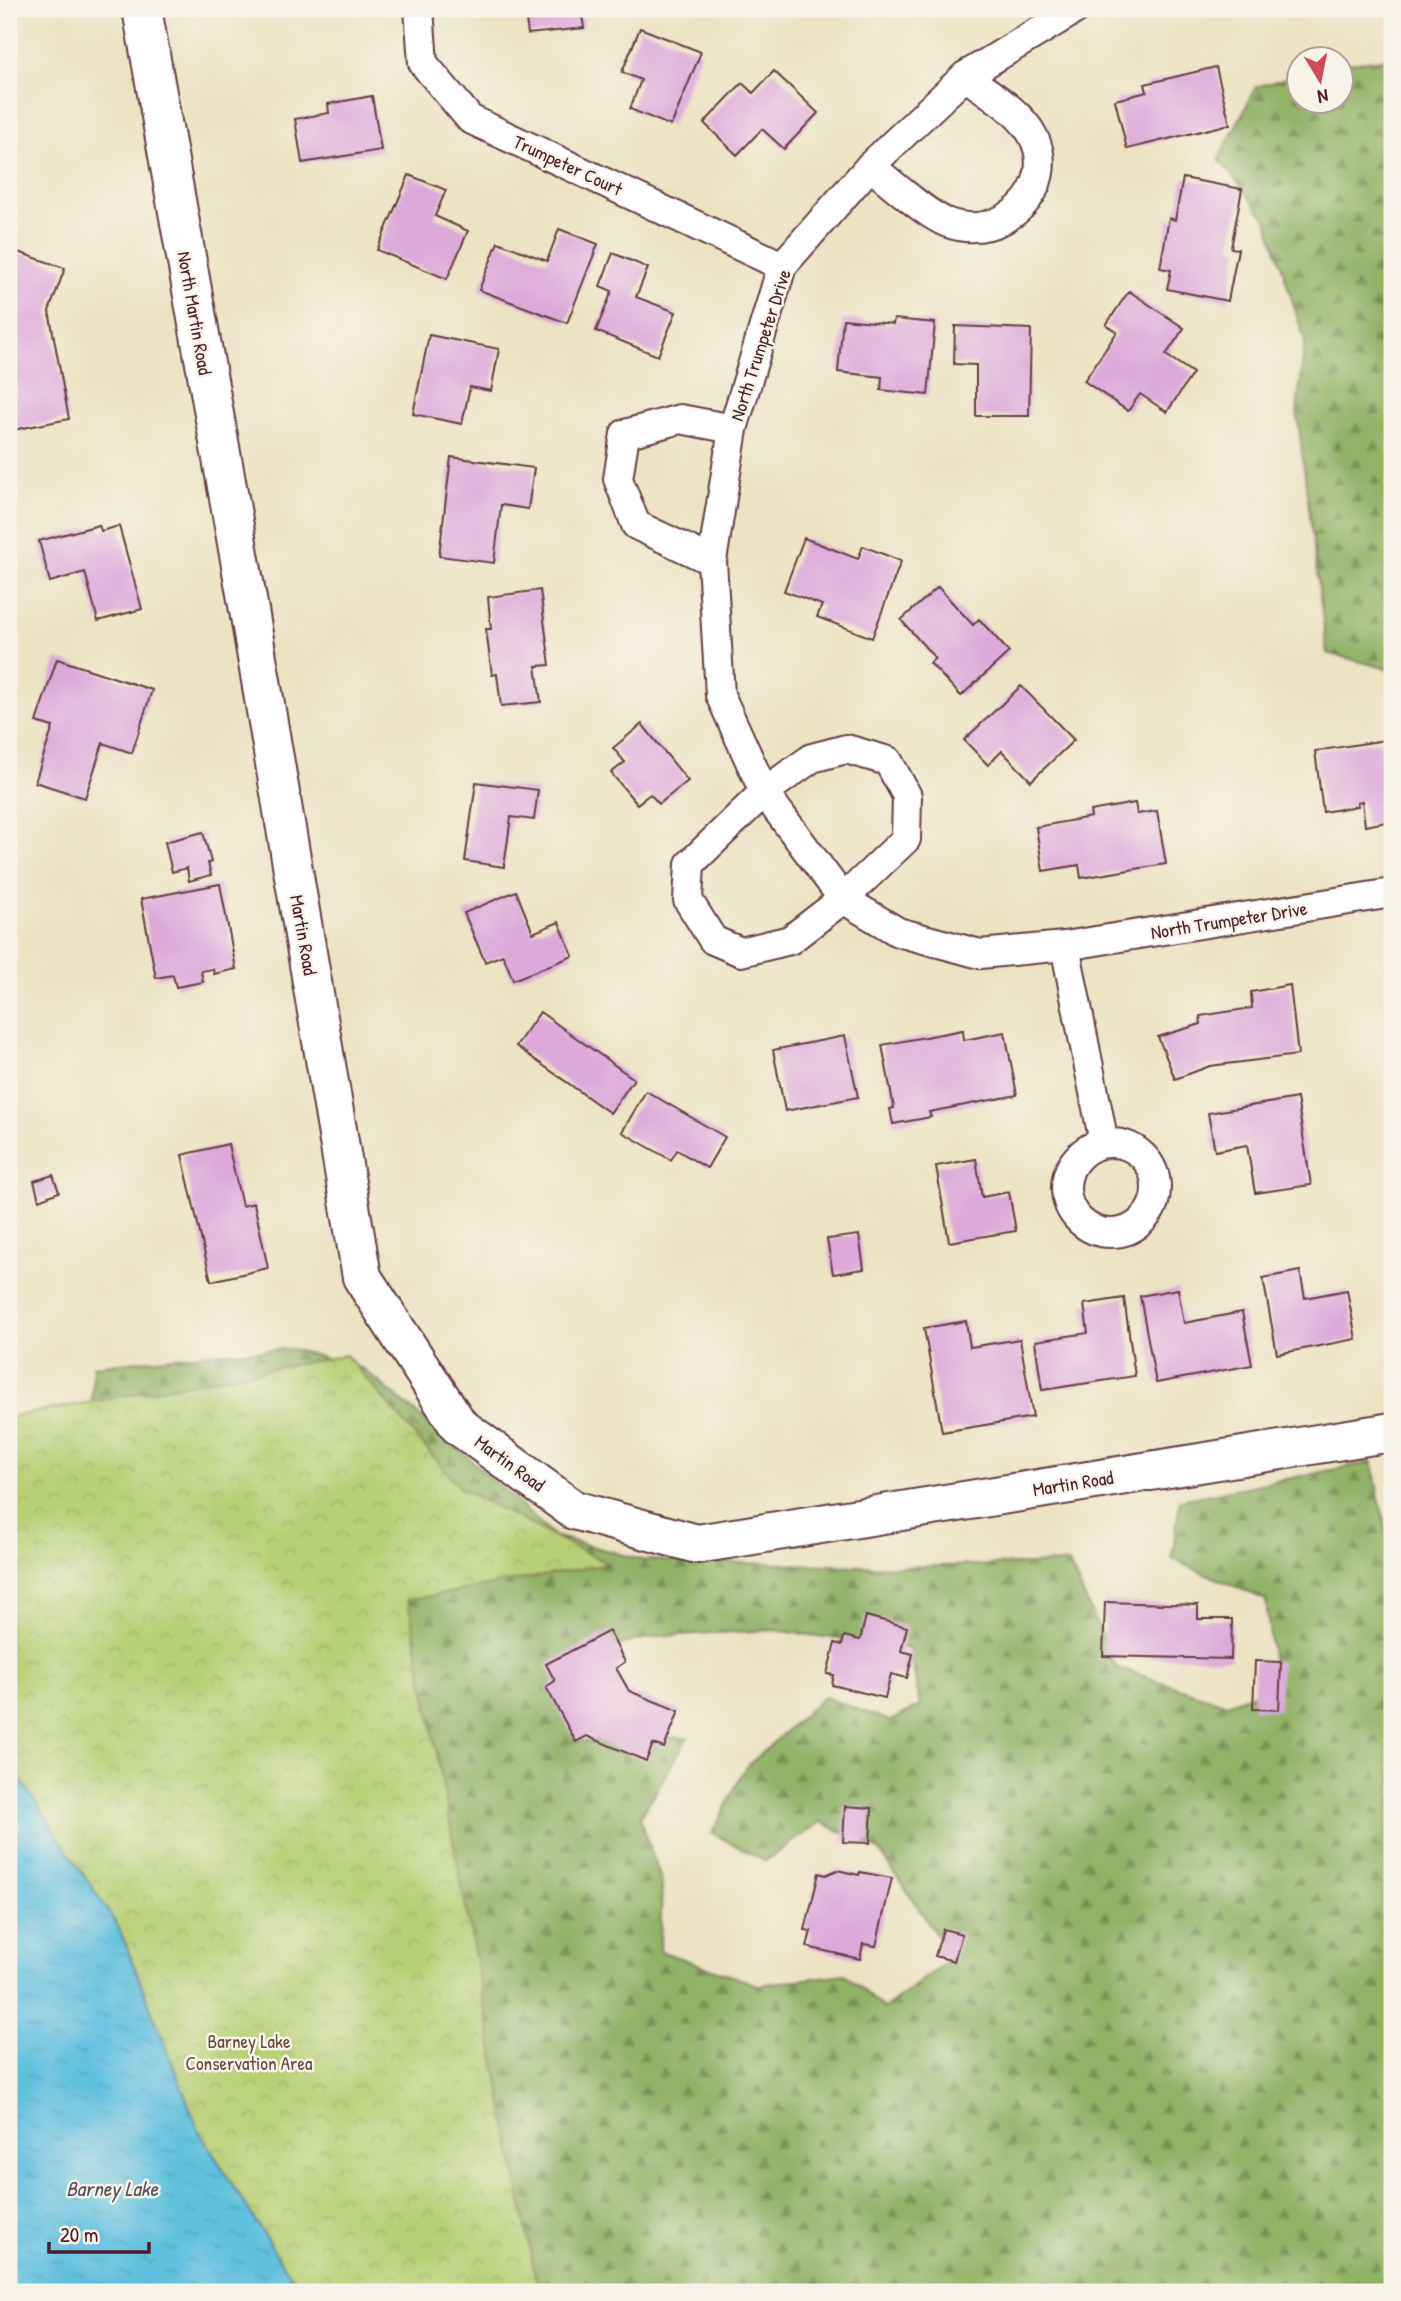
<svg xmlns="http://www.w3.org/2000/svg" width="1401" height="2301" viewBox="0 0 1401 2301" font-family="'Patrick Hand',sans-serif">
  <style>
    .forest { fill: url(#forest-firs); stroke: #6e6848; stroke-width: 2; fill-rule: evenodd }
    .park { fill: url(#park-crowns); stroke: #817850; stroke-width: 2 }
    .water { fill: url(#water-ripples); stroke: #557084; stroke-width: 2 }
    .building { fill: #dbaad9 }
    .lines { fill: none; stroke-linecap: round; stroke-linejoin: round }
    .street-casing { stroke: #623c42; stroke-width: 32 }
    .secondary-casing { stroke: #623c42; stroke-width: 42 }
    .street { stroke: #fff; stroke-width: 28 }
    .secondary { stroke: #fff; stroke-width: 38 }
    .labels { text-anchor: middle; dominant-baseline: central; stroke-width: 5; stroke-linejoin: round; paint-order: stroke }
    .street-label { font-size: 19px; fill: #4a1f2b; stroke: #f7f3e8 }
    .park-label { font-size: 19px; fill: #664b3d; stroke: #f7f3e8 }
    .water-label { font-size: 21px; font-style: italic; fill: #515061; stroke: #f7f3e8 }
  </style>
  <defs>
    <pattern id="forest-firs" width="22" height="20" patternUnits="userSpaceOnUse" patternTransform="scale(1.75)"><rect width="22" height="20" fill="#92b266"/><path d="M5 1l3.5 6h-7zM16 11l3.5 6h-7z" fill="#799054"/></pattern>
    <pattern id="park-crowns" width="20" height="18" patternUnits="userSpaceOnUse" patternTransform="scale(1.75)"><rect width="20" height="18" fill="#b8d074"/><path d="M2 6a3 3 0 1 1 6 0M12 15a3 3 0 1 1 6 0" fill="none" stroke="#a0b265"/></pattern>
    <pattern id="water-ripples" width="26" height="14" patternUnits="userSpaceOnUse" patternTransform="scale(1.75)"><rect width="26" height="14" fill="#60c1de"/><path d="M2 4q2-2 4 0t4 0M15 11q2-2 4 0t4 0" fill="none" stroke="#55a5bf"/></pattern>
  </defs>
  <rect width="100%" height="100%" fill="#f7f3e8"/>
  <filter id="ink" filterUnits="userSpaceOnUse"><feTurbulence type="fractalNoise" baseFrequency=".0143" numOctaves="2"/><feDisplacementMap in="SourceGraphic" scale="14" xChannelSelector="R" yChannelSelector="G"/><feConvolveMatrix kernelMatrix="1 2 1 2 8 2 1 2 1" color-interpolation-filters="sRGB"/></filter>
  <filter id="wash" filterUnits="userSpaceOnUse"><feTurbulence type="fractalNoise" baseFrequency=".00686" numOctaves="4" result="noise"/><feDisplacementMap in="SourceGraphic" scale="28" xChannelSelector="R" yChannelSelector="G"/><feGaussianBlur stdDeviation="1.57" result="paint"/><feColorMatrix in="noise" values="0 0 0 0 0 0 0 0 0 0 0 0 0 0 0 0 0 1.4 0 .05"/><feComposite in="paint" operator="in"/></filter>
  <g filter="url(#wash)">
    <rect width="100%" height="100%" fill="#ece3c4"/>
    <g class="forest">
      <path d="M 1392,58 L 1392,670 L 1327,653 L 1297,412 L 1305,341 L 1267,220 L 1219,159 L 1256,87 L 1299,74 L 1300,102 L 1342,102 L 1342,64 Z"/>
      <path d="M 292,1349 L 363,1369 L 451,1442 L 554,1536 L 642,1560 L 895,1567 L 1069,1563 L 1116,1667 L 1227,1704 L 1275,1685 L 1266,1600 L 1172,1559 L 1180,1500 L 1372,1462 L 1392,1562 L 1392,2292 L 300,2292 L 90,1468 L 93,1366 L 211,1353 ZM 774,1630 L 910,1649 L 920,1706 L 890,1721 L 824,1697 L 745,1768 L 712,1833 L 765,1861 L 821,1822 L 879,1850 L 952,1958 L 884,2009 L 845,1974 L 758,1985 L 660,1951 L 662,1882 L 640,1818 L 688,1737 L 574,1742 L 565,1657 L 657,1636 Z"/>
    </g>
    <path class="park" d="M 346,1355 L 461,1489 L 608,1564 L 408,1600 L 538,2292 L 9,2292 L 9,1417 Z"/>
    <path class="water" d="M 9,1762 L 119,1928 L 199,2131 L 300,2292 L 9,2292 Z"/>
    <g id="blocks">
      <g class="building">
        <path d="M 514,9 L 581,9 L 584,28 L 528,34 L 525,12 L 515,14 Z"/>
        <path d="M 640,28 L 701,52 L 671,126 L 630,109 L 641,80 L 622,72 Z"/>
        <path d="M 1216,67 L 1230,124 L 1127,149 L 1115,100 L 1147,92 L 1145,84 Z"/>
        <path d="M 774,71 L 818,113 L 784,149 L 762,129 L 737,155 L 704,123 L 742,83 L 753,93 Z"/>
        <path d="M 372,96 L 381,150 L 302,163 L 295,119 L 329,113 L 328,104 Z"/>
        <path d="M 409,175 L 446,190 L 435,216 L 468,231 L 447,279 L 377,250 Z"/>
        <path d="M 1183,178 L 1242,189 L 1231,248 L 1238,249 L 1228,301 L 1167,289 L 1171,270 L 1160,268 L 1169,218 L 1175,220 Z"/>
        <path d="M 559,229 L 598,244 L 567,323 L 479,290 L 498,242 L 547,261 Z"/>
        <path d="M 9,249 L 65,268 L 49,311 L 69,419 L 13,430 L 9,408 Z"/>
        <path d="M 613,253 L 648,268 L 636,297 L 676,312 L 658,356 L 596,331 L 612,291 L 600,286 Z"/>
        <path d="M 1129,291 L 1184,328 L 1166,355 L 1193,373 L 1167,412 L 1140,394 L 1128,411 L 1084,381 L 1117,332 L 1106,325 Z"/>
        <path d="M 843,319 L 893,324 L 894,319 L 935,323 L 928,395 L 881,390 L 882,377 L 838,372 Z"/>
        <path d="M 955,326 L 1031,329 L 1029,416 L 976,416 L 976,365 L 954,364 Z"/>
        <path d="M 429,335 L 499,349 L 491,391 L 470,387 L 462,424 L 413,414 Z"/>
        <path d="M 451,457 L 534,468 L 528,509 L 501,505 L 494,563 L 439,556 Z"/>
        <path d="M 99,525 L 101,531 L 119,526 L 142,609 L 98,621 L 85,572 L 50,582 L 39,541 Z"/>
        <path d="M 804,538 L 858,559 L 863,546 L 901,561 L 872,638 L 817,617 L 822,605 L 784,591 Z"/>
        <path d="M 938,587 L 973,625 L 979,619 L 1009,652 L 961,696 L 930,663 L 935,658 L 901,620 Z"/>
        <path d="M 540,590 L 550,665 L 536,666 L 541,702 L 501,706 L 497,674 L 492,675 L 486,629 L 491,629 L 488,597 Z"/>
        <path d="M 57,659 L 152,690 L 132,753 L 103,743 L 85,798 L 35,782 L 53,727 L 36,722 Z"/>
        <path d="M 1021,686 L 1074,740 L 1031,781 L 1002,751 L 988,765 L 964,740 Z"/>
        <path d="M 642,724 L 688,781 L 659,804 L 650,794 L 637,804 L 611,773 L 625,762 L 613,748 Z"/>
        <path d="M 1392,739 L 1392,821 L 1365,826 L 1362,801 L 1357,802 L 1358,806 L 1323,812 L 1315,751 Z"/>
        <path d="M 476,782 L 538,790 L 534,820 L 511,817 L 504,867 L 465,861 Z"/>
        <path d="M 1135,803 L 1137,814 L 1157,811 L 1166,864 L 1081,878 L 1079,865 L 1043,871 L 1036,827 L 1091,817 L 1090,811 Z"/>
        <path d="M 203,832 L 211,862 L 208,863 L 211,875 L 189,881 L 187,868 L 172,872 L 165,842 Z"/>
        <path d="M 220,884 L 236,969 L 214,974 L 213,969 L 201,971 L 203,982 L 176,987 L 173,975 L 156,978 L 141,899 Z"/>
        <path d="M 516,891 L 533,933 L 559,922 L 573,956 L 513,980 L 503,955 L 485,962 L 464,913 Z"/>
        <path d="M 1290,985 L 1298,1055 L 1210,1066 L 1175,1079 L 1158,1037 L 1201,1024 L 1200,1016 L 1252,1008 L 1251,992 Z"/>
        <path d="M 540,1012 L 634,1079 L 610,1113 L 516,1046 Z"/>
        <path d="M 963,1030 L 964,1040 L 1005,1032 L 1017,1095 L 929,1112 L 931,1117 L 893,1124 L 890,1109 L 894,1108 L 882,1045 Z"/>
        <path d="M 845,1036 L 858,1097 L 785,1111 L 773,1050 Z"/>
        <path d="M 646,1091 L 725,1137 L 707,1168 L 677,1150 L 671,1160 L 622,1132 Z"/>
        <path d="M 1297,1098 L 1311,1185 L 1255,1193 L 1247,1145 L 1215,1151 L 1208,1113 Z"/>
        <path d="M 228,1144 L 242,1206 L 254,1203 L 268,1268 L 211,1281 L 182,1155 Z"/>
        <path d="M 976,1159 L 982,1197 L 1009,1192 L 1016,1231 L 949,1242 L 936,1166 Z"/>
        <path d="M 53,1175 L 59,1192 L 39,1200 L 34,1181 Z"/>
        <path d="M 859,1235 L 864,1269 L 833,1274 L 827,1239 Z"/>
        <path d="M 1300,1271 L 1305,1298 L 1347,1290 L 1356,1339 L 1277,1354 L 1263,1278 Z"/>
        <path d="M 1178,1289 L 1184,1323 L 1242,1312 L 1252,1365 L 1156,1383 L 1140,1296 Z"/>
        <path d="M 1124,1298 L 1135,1376 L 1042,1390 L 1035,1341 L 1088,1333 L 1084,1304 Z"/>
        <path d="M 966,1321 L 970,1347 L 1020,1339 L 1033,1417 L 942,1432 L 924,1328 Z"/>
        <path d="M 1105,1602 L 1198,1605 L 1198,1619 L 1232,1619 L 1231,1659 L 1103,1656 Z"/>
        <path d="M 866,1616 L 907,1627 L 901,1651 L 913,1654 L 907,1678 L 891,1674 L 885,1698 L 832,1685 L 834,1675 L 827,1674 L 835,1643 L 842,1645 L 844,1636 L 860,1640 Z"/>
        <path d="M 609,1631 L 625,1662 L 616,1668 L 629,1691 L 679,1711 L 664,1748 L 653,1744 L 646,1761 L 587,1736 L 576,1742 L 546,1687 L 555,1681 L 546,1664 Z"/>
        <path d="M 1255,1661 L 1281,1662 L 1279,1710 L 1253,1709 Z"/>
        <path d="M 845,1806 L 872,1808 L 870,1843 L 843,1842 Z"/>
        <path d="M 837,1870 L 859,1875 L 860,1872 L 892,1878 L 876,1946 L 863,1944 L 860,1959 L 807,1947 L 811,1931 L 805,1930 L 819,1873 L 826,1875 Z"/>
        <path d="M 943,1929 L 962,1934 L 954,1961 L 935,1956 Z"/>
      </g>
    </g>
  </g>
  <g filter="url(#ink)">
    <use href="#blocks" fill-opacity="0" stroke="#623c42" stroke-width="2"/>
    <g class="lines">
      <defs>
        <g id="street">
          <path d="M 419,9 L 423,63 L 470,119 L 782,266"/>
          <path d="M 1076,9 L 965,76 L 870,166 L 782,266 L 733,429 L 712,561 L 720,695 L 764,792 L 843,899 L 898,932 L 980,954 L 1065,946 L 1392,893"/>
          <path d="M 870,166 C 891,182 926,215 948,223 C 1002,243 1060,188 1033,136 C 1020,111 988,93 965,76"/>
          <path d="M 712,561 L 636,525 L 618,479 L 625,434 L 680,419 L 733,429"/>
          <path d="M 846,749 L 888,761 L 907,796 L 906,839 L 843,899 L 790,940 L 741,952 L 713,940 L 688,900 L 690,864 L 764,792 L 812,758 Z"/>
          <path d="M 1065,946 L 1104,1143"/>
          <circle cx="1111" cy="1188" r="45"/>
        </g>
        <path id="secondary" d="M 142,9 L 250,616 L 362,1277 L 459,1426 L 574,1510 L 697,1544 L 1392,1432"/>
      </defs>
      <use href="#street" class="street-casing"/>
      <use href="#secondary" class="secondary-casing"/>
      <use href="#street" class="street"/>
      <use href="#secondary" class="secondary"/>
    </g>
  </g>
  <g class="labels">
    <g class="street-label">
      <text transform="translate(568 165) rotate(25)">Trumpeter Court</text>
      <text transform="translate(195 313) rotate(80)">North Martin Road</text>
      <text transform="translate(760 345) rotate(-72)">North Trumpeter Drive</text>
      <text transform="translate(1229 920) rotate(-9)">North Trumpeter Drive</text>
      <text transform="translate(304 935) rotate(80)">Martin Road</text>
      <text transform="translate(510 1463) rotate(36)">Martin Road</text>
      <text transform="translate(1073 1483) rotate(-9)">Martin Road</text>
    </g>
    <g class="park-label">
      <text x="249" y="2041">Barney Lake<tspan x="249" dy="22">Conservation Area</tspan></text>
    </g>
    <g class="water-label">
      <text x="112" y="2188">Barney Lake</text>
    </g>
  </g>
  <rect width="1401" height="2301" fill="none" stroke="#f7f3e8" stroke-width="35"/>
  <g transform="translate(1320 80) rotate(170)"><circle r="33" fill="#f7f3e8" stroke="#b29e9c" stroke-width="2"/>
  <path d="M0-5L12 26L0 18L-12 26Z" fill="#d1495b"/>
  <text y="-10" font-size="19" font-weight="bold" text-anchor="middle" fill="#4a1f2b">N</text>
  </g>
  <path d="M49 2242v10h100v-10" fill="none" stroke="#4a1f2b" stroke-width="3.5"/>
  <text x="60" y="2242" font-size="21" fill="#4a1f2b" stroke="#f7f3e8" stroke-width="5" paint-order="stroke">20 m</text>
</svg>
